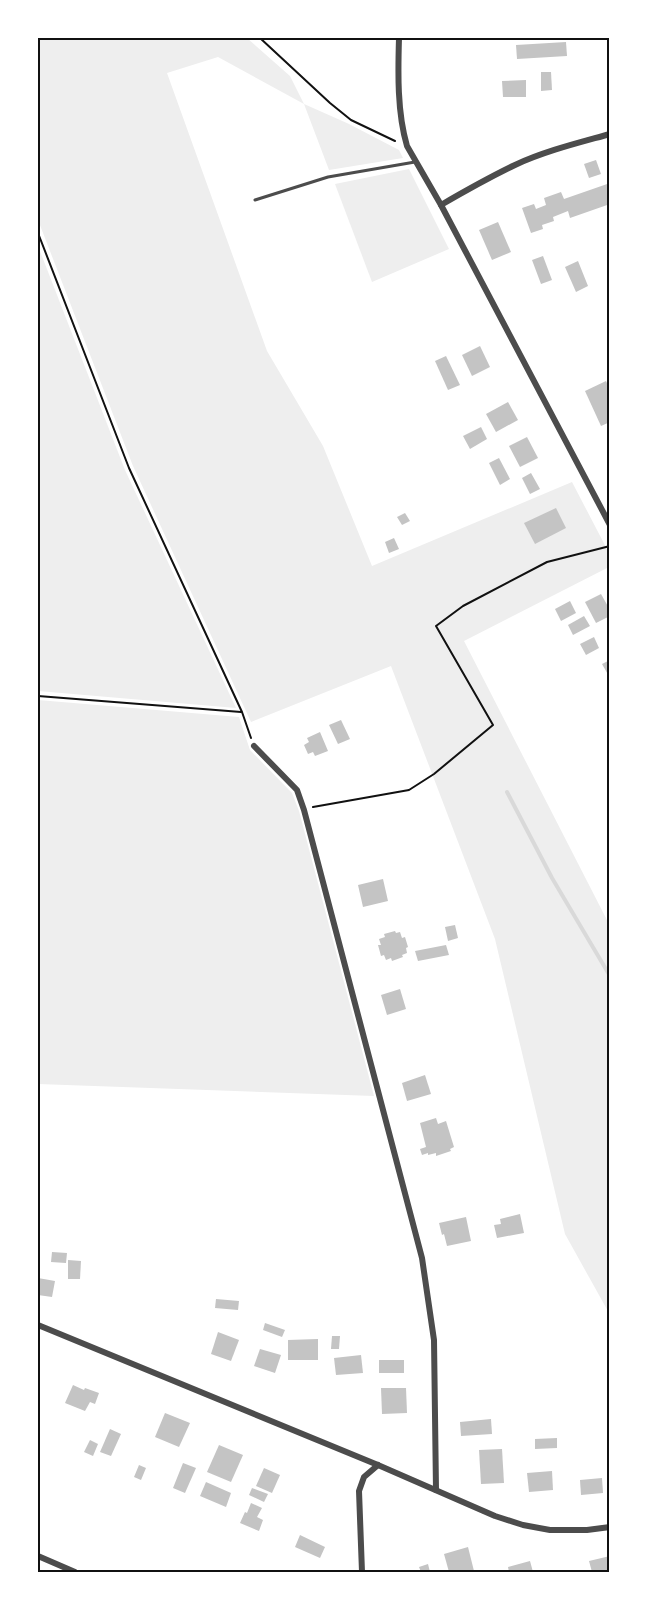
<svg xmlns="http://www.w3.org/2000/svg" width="647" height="1610" viewBox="0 0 647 1610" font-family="Literata,serif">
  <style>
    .green { fill: #eee }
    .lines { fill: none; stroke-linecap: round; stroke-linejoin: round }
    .stream { stroke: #d9d9d9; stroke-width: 4 }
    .building { fill: #c4c4c4 }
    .path { stroke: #111; stroke-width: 2 }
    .service { stroke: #4c4c4c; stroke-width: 3 }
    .minor { stroke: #4c4c4c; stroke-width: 6 }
    .neatline { fill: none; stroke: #111; stroke-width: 2 }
  </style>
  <rect width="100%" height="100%" fill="#fff"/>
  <g class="green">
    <path d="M 38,38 L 247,38 L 290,76 L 304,104 L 349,124 L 399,150 L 403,158 L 329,170 L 304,104 L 218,57 L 167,73 L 267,351 L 323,446 L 372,566 L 572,482 L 609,553 L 609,567 L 464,641 L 609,924 L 609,1313 L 565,1234 L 495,939 L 391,666 L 251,722 L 133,466 L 38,220 Z"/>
    <path d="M 409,169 L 449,249 L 372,282 L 335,184 Z"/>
    <path d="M 38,246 L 125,470 L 236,708 L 38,691 Z"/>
    <path d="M 38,700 L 239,717 L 250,750 L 292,793 L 299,811 L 374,1096 L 38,1084 Z"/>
  </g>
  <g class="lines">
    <path class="stream" d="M 507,792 L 552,878 L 610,976"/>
  </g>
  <g class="building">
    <path d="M 566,42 L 567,56 L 517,59 L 516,45 Z"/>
    <path d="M 541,72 L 551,72 L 552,90 L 541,91 Z"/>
    <path d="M 526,80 L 526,97 L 503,97 L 502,81 Z"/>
    <path d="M 596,160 L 601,174 L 589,178 L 584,164 Z"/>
    <path d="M 610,183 L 610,204 L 570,218 L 568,211 L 553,217 L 554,221 L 542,225 L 543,229 L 531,233 L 522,208 L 534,204 L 536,209 L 546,205 L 544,198 L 561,192 L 564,199 Z"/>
    <path d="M 498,222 L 511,252 L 492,260 L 479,230 Z"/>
    <path d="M 543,256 L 552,280 L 541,284 L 532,260 Z"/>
    <path d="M 578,261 L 588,286 L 576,292 L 565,267 Z"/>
    <path d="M 480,346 L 490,367 L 472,376 L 462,355 Z"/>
    <path d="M 446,356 L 460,385 L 448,390 L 435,361 Z"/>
    <path d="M 606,381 L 610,389 L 610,422 L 601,426 L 585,391 Z"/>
    <path d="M 508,402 L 518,420 L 496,432 L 486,414 Z"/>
    <path d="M 481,427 L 487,439 L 470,449 L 463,436 Z"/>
    <path d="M 527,437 L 538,458 L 520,467 L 509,446 Z"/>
    <path d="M 499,458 L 510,479 L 500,485 L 489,463 Z"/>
    <path d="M 531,473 L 540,489 L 530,494 L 522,478 Z"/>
    <path d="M 556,508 L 566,528 L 535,544 L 524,523 Z"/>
    <path d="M 405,513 L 410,521 L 402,525 L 397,517 Z"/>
    <path d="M 394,538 L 399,549 L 389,553 L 385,542 Z"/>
    <path d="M 601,594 L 610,610 L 610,616 L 596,623 L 585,602 Z"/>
    <path d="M 570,601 L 576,613 L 561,621 L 555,609 Z"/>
    <path d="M 584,616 L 590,626 L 573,635 L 568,625 Z"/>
    <path d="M 594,637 L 599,648 L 586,655 L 580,644 Z"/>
    <path d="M 610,660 L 610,678 L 602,664 Z"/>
    <path d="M 341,720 L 350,739 L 338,744 L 329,725 Z"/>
    <path d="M 320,732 L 328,751 L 315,756 L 313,752 L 308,754 L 304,745 L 309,742 L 307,738 Z"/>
    <path d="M 383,879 L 388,901 L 363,907 L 358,885 Z"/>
    <path d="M 455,925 L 458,938 L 448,941 L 445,927 Z"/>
    <path d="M 395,931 L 396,933 L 400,932 L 402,938 L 405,937 L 408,947 L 406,948 L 407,953 L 402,955 L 403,957 L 392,961 L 391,958 L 386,960 L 384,955 L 381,956 L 378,945 L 381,945 L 379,939 L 385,937 L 384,934 Z"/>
    <path d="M 446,945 L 449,955 L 418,961 L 415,951 Z"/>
    <path d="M 400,989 L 406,1009 L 387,1015 L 381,995 Z"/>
    <path d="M 425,1075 L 431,1094 L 407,1101 L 402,1083 Z"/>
    <path d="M 436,1118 L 438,1124 L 446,1121 L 454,1147 L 450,1149 L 451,1151 L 436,1156 L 436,1153 L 428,1155 L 428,1153 L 422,1155 L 420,1149 L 426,1147 L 420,1123 Z"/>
    <path d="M 520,1214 L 524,1233 L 497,1238 L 494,1225 L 501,1224 L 500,1219 Z"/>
    <path d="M 466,1217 L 471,1241 L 447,1246 L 444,1234 L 442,1235 L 439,1223 Z"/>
    <path d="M 52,1252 L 67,1253 L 66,1263 L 51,1262 Z"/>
    <path d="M 68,1260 L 81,1261 L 80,1279 L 68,1279 Z"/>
    <path d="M 38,1278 L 55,1281 L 52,1297 L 38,1295 Z"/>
    <path d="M 216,1299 L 239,1301 L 238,1310 L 215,1308 Z"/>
    <path d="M 265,1323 L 285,1330 L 282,1337 L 263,1330 Z"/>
    <path d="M 218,1332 L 239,1340 L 231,1361 L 211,1354 Z"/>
    <path d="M 332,1336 L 340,1336 L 339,1349 L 331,1349 Z"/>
    <path d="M 318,1339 L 318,1360 L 288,1360 L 288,1340 Z"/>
    <path d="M 260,1349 L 281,1355 L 275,1373 L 254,1366 Z"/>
    <path d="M 361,1355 L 363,1373 L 336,1375 L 334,1358 Z"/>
    <rect x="379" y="1360" width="25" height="13"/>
    <path d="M 73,1385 L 84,1390 L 85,1388 L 99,1393 L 95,1404 L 90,1402 L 85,1411 L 65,1403 Z"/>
    <path d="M 381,1388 L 406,1388 L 407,1413 L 382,1414 Z"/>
    <path d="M 165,1413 L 190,1423 L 179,1447 L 155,1437 Z"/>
    <path d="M 491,1419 L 492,1434 L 461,1436 L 460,1422 Z"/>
    <path d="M 110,1429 L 121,1434 L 111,1456 L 100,1452 Z"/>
    <path d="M 557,1438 L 557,1448 L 535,1449 L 535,1439 Z"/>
    <path d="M 90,1440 L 98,1444 L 93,1456 L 84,1452 Z"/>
    <path d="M 219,1445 L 243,1455 L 231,1482 L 207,1472 Z"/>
    <path d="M 502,1449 L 504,1483 L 481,1484 L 479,1450 Z"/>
    <path d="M 183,1463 L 196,1468 L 185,1493 L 173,1488 Z"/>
    <path d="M 139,1465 L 146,1468 L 141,1480 L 134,1477 Z"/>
    <path d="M 264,1468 L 280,1475 L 272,1493 L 256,1486 Z"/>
    <path d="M 552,1471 L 553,1490 L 529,1492 L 527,1473 Z"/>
    <path d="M 602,1478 L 603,1493 L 581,1495 L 580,1480 Z"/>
    <path d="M 206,1482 L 231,1493 L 226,1507 L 200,1496 Z"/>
    <path d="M 252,1488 L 268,1494 L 264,1502 L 249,1495 Z"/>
    <path d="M 251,1503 L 262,1508 L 257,1517 L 263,1520 L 259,1531 L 240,1523 L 245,1512 L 247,1513 Z"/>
    <path d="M 300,1535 L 325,1547 L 320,1558 L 295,1547 Z"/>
    <path d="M 468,1547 L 474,1571 L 467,1572 L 449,1572 L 444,1554 Z"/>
    <path d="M 610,1556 L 610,1572 L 592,1572 L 589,1561 Z"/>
    <path d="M 530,1561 L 533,1572 L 509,1572 L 508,1567 Z"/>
    <path d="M 428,1564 L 430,1572 L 421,1572 L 419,1567 Z"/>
  </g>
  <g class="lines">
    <g class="path">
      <path d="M 260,38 L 330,103 L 351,120 L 395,141"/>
      <path d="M 38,233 L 129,468 L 242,712 L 251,738"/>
      <path d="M 38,696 L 241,712"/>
      <path d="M 313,807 L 409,790 L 434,774 L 493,725 L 436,626 L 463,606 L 547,562 L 610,546"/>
    </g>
    <path class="service" d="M 255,200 L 328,177 L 415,162"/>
    <g class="minor">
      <path d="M 399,38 C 398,72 397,112 407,146 L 441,205 L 610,525"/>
      <path d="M 441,205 C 465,191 490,177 515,165 C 545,151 578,143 610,134"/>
      <path d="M 254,746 L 297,790 L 304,810 L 422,1258 L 434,1340 L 436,1490"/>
      <path d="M 38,1325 L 378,1465 L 495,1516 L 523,1525 L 550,1530 L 587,1530 L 610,1527"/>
      <path d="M 38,1556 L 75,1572"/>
      <path d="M 362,1572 L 359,1491 L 364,1477 L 378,1465"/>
    </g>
  </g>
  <rect width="647" height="1610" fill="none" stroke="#ffffff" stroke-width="78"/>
  <rect x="39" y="39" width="569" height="1532" class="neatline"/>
</svg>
